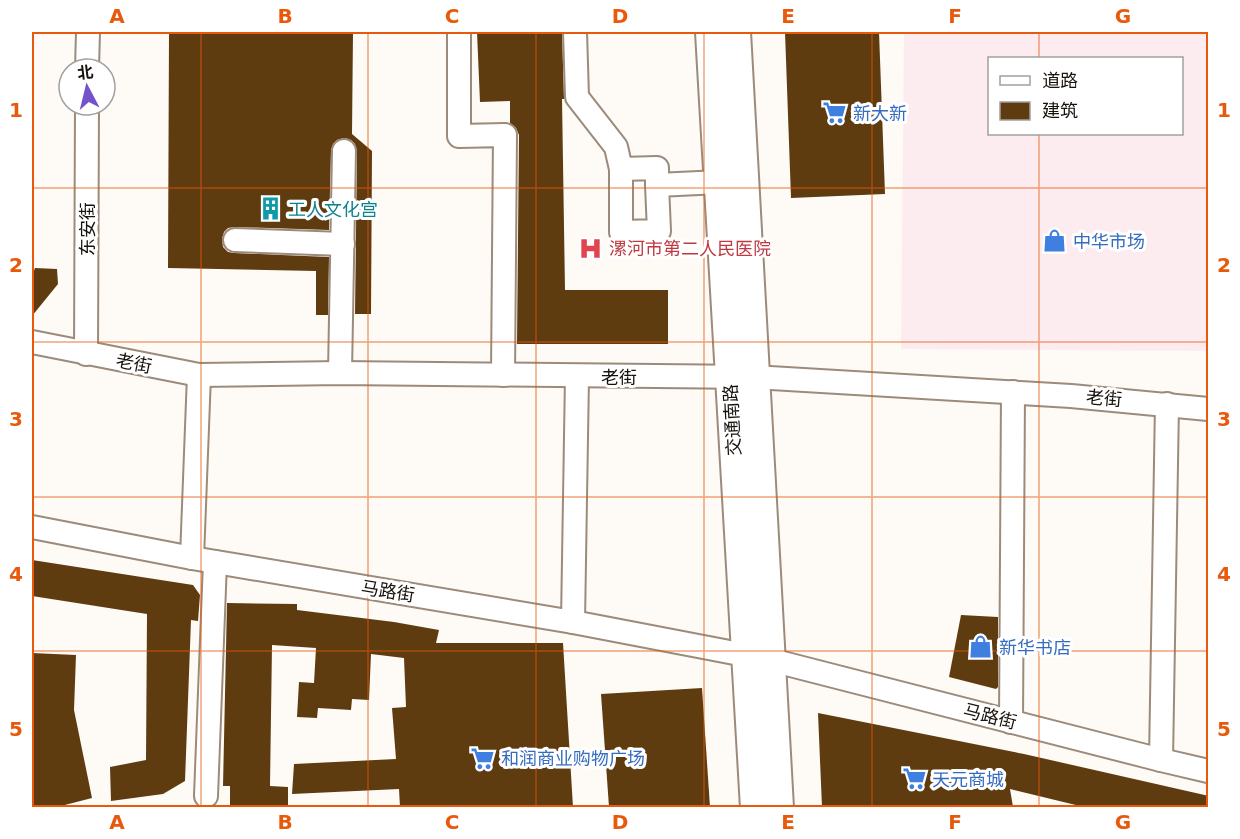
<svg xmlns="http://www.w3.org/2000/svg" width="1240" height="839" viewBox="0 0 1240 839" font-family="'DejaVu Sans','Noto Sans SC',sans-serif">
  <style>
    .commercial { fill: #fcecf0; fill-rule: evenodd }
    .building { fill: #5f3c0f }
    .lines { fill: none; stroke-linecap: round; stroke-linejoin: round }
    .minor-casing { stroke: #9c8b7a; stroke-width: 26 }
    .major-casing { stroke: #9c8b7a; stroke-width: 32 }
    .minor { stroke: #fff; stroke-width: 22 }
    .major { stroke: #fff; stroke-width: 28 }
    .grid { fill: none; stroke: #e8590c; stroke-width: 1.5; stroke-opacity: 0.55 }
    .labels { text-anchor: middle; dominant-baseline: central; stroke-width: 6; stroke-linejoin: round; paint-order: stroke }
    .shop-label { font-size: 18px; fill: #366cbe; stroke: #fff; text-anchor: start }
    .culture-label { font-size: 18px; fill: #0d838f; stroke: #fff; text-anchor: start }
    .street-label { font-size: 18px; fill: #18120c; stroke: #fff }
    .health-label { font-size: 18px; fill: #be3a42; stroke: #fff; text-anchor: start }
    .neatline { fill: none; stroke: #e8590c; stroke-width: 2 }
    .grid-label { font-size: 20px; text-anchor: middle; font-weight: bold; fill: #e8590c }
  </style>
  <rect width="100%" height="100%" fill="#fefaf6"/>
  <path class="commercial" d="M 904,32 L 1208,32 L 1208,351 L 901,349 ZM 990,58 L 1182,58 L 1182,134 L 990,134 Z"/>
  <g class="building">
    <path d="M 169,32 L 353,32 L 352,134 L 372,151 L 371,314 L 355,314 L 357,151 L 355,144 L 351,140 L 345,138 L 337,140 L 333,144 L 331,150 L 329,230 L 235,227 L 228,228 L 224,232 L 222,239 L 223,247 L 228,252 L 234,253 L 329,257 L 328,315 L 316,315 L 316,271 L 168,268 Z"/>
    <path d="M 477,32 L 562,32 L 564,99 L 562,99 L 565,290 L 668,290 L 668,344 L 517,344 L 519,135 L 516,128 L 510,123 L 510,101 L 480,102 Z"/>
    <path d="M 785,32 L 879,32 L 885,194 L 791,198 Z"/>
    <path d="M 35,268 L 57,269 L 58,284 L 32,316 L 32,276 Z"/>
    <path d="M 32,560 L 193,585 L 200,595 L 198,621 L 191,620 L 185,781 L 163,794 L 111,801 L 110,767 L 146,760 L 147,614 L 32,596 Z"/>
    <path d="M 227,603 L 297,604 L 297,610 L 394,622 L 439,630 L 436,643 L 563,643 L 573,807 L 400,807 L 399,789 L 292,794 L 294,764 L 396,759 L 392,708 L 406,707 L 404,658 L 371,654 L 369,700 L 352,699 L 351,710 L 318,708 L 317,718 L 297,717 L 299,682 L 314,683 L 316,648 L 272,645 L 270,786 L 288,787 L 288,807 L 230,807 L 230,786 L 223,786 Z"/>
    <path d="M 961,615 L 998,617 L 998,687 L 996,689 L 949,677 Z"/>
    <path d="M 32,653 L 76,655 L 74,710 L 92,798 L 57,807 L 37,807 L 32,805 Z"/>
    <path d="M 702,688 L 710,807 L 609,807 L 601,694 Z"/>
    <path d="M 818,713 L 1024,754 L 1209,796 L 1209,807 L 1084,807 L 1010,789 L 1013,807 L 822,807 Z"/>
  </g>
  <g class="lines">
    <defs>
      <g id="minor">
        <path d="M 459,32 L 459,136 L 505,135 L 503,375"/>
        <path d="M 575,32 L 577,97 L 616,147 L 621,169 L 621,232 L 659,231 L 657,185 L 720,182"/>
        <path d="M 87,69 L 88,32"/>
        <path d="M 621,169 L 657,168 L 657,185"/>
        <path d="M 235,240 L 343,244"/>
        <path d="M 32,342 L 199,375 L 340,373 L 755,377 L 1071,396 L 1208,409"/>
        <path d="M 86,354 L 87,105"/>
        <path d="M 340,373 L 344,151"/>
        <path d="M 32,527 L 192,558 L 573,622 L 745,655"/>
        <path d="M 192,558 L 199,375"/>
        <path d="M 573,622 L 577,376"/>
        <path d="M 771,660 L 1161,760 L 1208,771"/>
        <path d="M 1011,722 L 1013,392"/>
        <path d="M 1161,760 L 1167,404"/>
        <path d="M 206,796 L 215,562"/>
      </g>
      <g id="major">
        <path d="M 710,32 L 755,808"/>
        <path d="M 736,32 L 779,808"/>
      </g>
    </defs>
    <use href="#minor" class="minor-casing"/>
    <use href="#major" class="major-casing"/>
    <use href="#minor" class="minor"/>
    <use href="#major" class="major"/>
  </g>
  <path class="grid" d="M 201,32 L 201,808M 368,32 L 368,808M 536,32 L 536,808M 704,32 L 704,808M 872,32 L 872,808M 1039,32 L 1039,58M 1039,134 L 1039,808M 32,188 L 1208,188M 32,342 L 1208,342M 32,497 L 1208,497M 32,651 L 1208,651"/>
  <defs>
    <symbol id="supermarket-bare" viewBox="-9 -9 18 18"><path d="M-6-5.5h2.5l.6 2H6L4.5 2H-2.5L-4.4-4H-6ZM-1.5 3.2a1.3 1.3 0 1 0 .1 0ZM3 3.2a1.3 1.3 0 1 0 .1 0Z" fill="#3f7fe0" stroke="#fff" stroke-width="2.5" paint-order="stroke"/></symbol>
    <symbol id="building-bare" viewBox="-9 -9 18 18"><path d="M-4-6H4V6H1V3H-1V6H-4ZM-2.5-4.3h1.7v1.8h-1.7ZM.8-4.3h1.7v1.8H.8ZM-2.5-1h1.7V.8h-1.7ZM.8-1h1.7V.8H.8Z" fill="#0f9aa8" stroke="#fff" stroke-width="2.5" paint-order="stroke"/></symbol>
    <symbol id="shop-bare" viewBox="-9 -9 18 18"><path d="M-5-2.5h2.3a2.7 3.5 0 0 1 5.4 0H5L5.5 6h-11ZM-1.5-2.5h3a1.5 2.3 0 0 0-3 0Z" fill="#3f7fe0" stroke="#fff" stroke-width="2.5" paint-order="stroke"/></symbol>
    <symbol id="hospital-bare" viewBox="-9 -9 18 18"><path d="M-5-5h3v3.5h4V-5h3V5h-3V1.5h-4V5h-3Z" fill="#e0444e" stroke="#fff" stroke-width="2.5" paint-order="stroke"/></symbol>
  </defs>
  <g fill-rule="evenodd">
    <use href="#supermarket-bare" x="818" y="96" width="33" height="33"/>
    <use href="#building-bare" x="254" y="192" width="33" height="33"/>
    <use href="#shop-bare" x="1038" y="224" width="33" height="33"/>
    <use href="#hospital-bare" x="574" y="232" width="33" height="33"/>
    <use href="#shop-bare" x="964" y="630" width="33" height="33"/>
    <use href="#supermarket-bare" x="466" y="742" width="33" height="33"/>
    <use href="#supermarket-bare" x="898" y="762" width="33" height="33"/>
  </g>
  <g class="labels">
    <g class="shop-label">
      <text x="853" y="113">新大新</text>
      <text x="1073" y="241">中华市场</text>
      <text x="999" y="647">新华书店</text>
      <text x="501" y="758">和润商业购物广场</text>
      <text x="932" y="779">天元商城</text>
    </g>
    <g class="culture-label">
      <text x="288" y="209">工人文化宫</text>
    </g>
    <g class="street-label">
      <text transform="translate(87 229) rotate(-90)">东安街</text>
      <text transform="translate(134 363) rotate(11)">老街</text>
      <text x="619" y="377">老街</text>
      <text transform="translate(1104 398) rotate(5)">老街</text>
      <text transform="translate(732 420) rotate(-93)">交通南路</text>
      <text transform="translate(388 591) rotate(9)">马路街</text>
      <text transform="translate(990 716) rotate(14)">马路街</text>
    </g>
    <g class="health-label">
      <text x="609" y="248">漯河市第二人民医院</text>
    </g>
  </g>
  <rect width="1240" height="839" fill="none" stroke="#ffffff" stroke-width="66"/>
  <rect x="988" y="57" width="195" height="78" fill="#ffffff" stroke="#a3a09e" stroke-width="1.5"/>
  <rect x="1000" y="76" width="30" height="9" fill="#ffffff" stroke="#a3a09e" stroke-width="1.5"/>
  <text x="1042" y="87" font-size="18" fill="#18120c">道路</text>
  <rect x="1000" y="102" width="30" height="18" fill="#5f3c0f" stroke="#a3a09e" stroke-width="1.5"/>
  <text x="1042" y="117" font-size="18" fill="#18120c">建筑</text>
  <g transform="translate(87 87) rotate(353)"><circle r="28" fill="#ffffff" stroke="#a3a09e" stroke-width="1.5"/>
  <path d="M0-4.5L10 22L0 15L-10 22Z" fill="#7352cc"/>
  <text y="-9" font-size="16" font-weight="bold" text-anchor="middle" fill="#18120c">北</text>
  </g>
  <rect x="33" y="33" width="1174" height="773" class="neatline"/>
  <g class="grid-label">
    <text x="117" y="23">A</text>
    <text x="285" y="23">B</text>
    <text x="452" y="23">C</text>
    <text x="620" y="23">D</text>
    <text x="788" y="23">E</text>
    <text x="955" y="23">F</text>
    <text x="1123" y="23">G</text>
    <text x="16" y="117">1</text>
    <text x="1224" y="117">1</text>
    <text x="16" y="272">2</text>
    <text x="1224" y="272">2</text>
    <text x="16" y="426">3</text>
    <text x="1224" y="426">3</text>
    <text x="16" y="581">4</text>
    <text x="1224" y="581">4</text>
    <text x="16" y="736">5</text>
    <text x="1224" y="736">5</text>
    <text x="117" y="829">A</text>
    <text x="285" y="829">B</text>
    <text x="452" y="829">C</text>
    <text x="620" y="829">D</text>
    <text x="788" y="829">E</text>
    <text x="955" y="829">F</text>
    <text x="1123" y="829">G</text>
  </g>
</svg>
